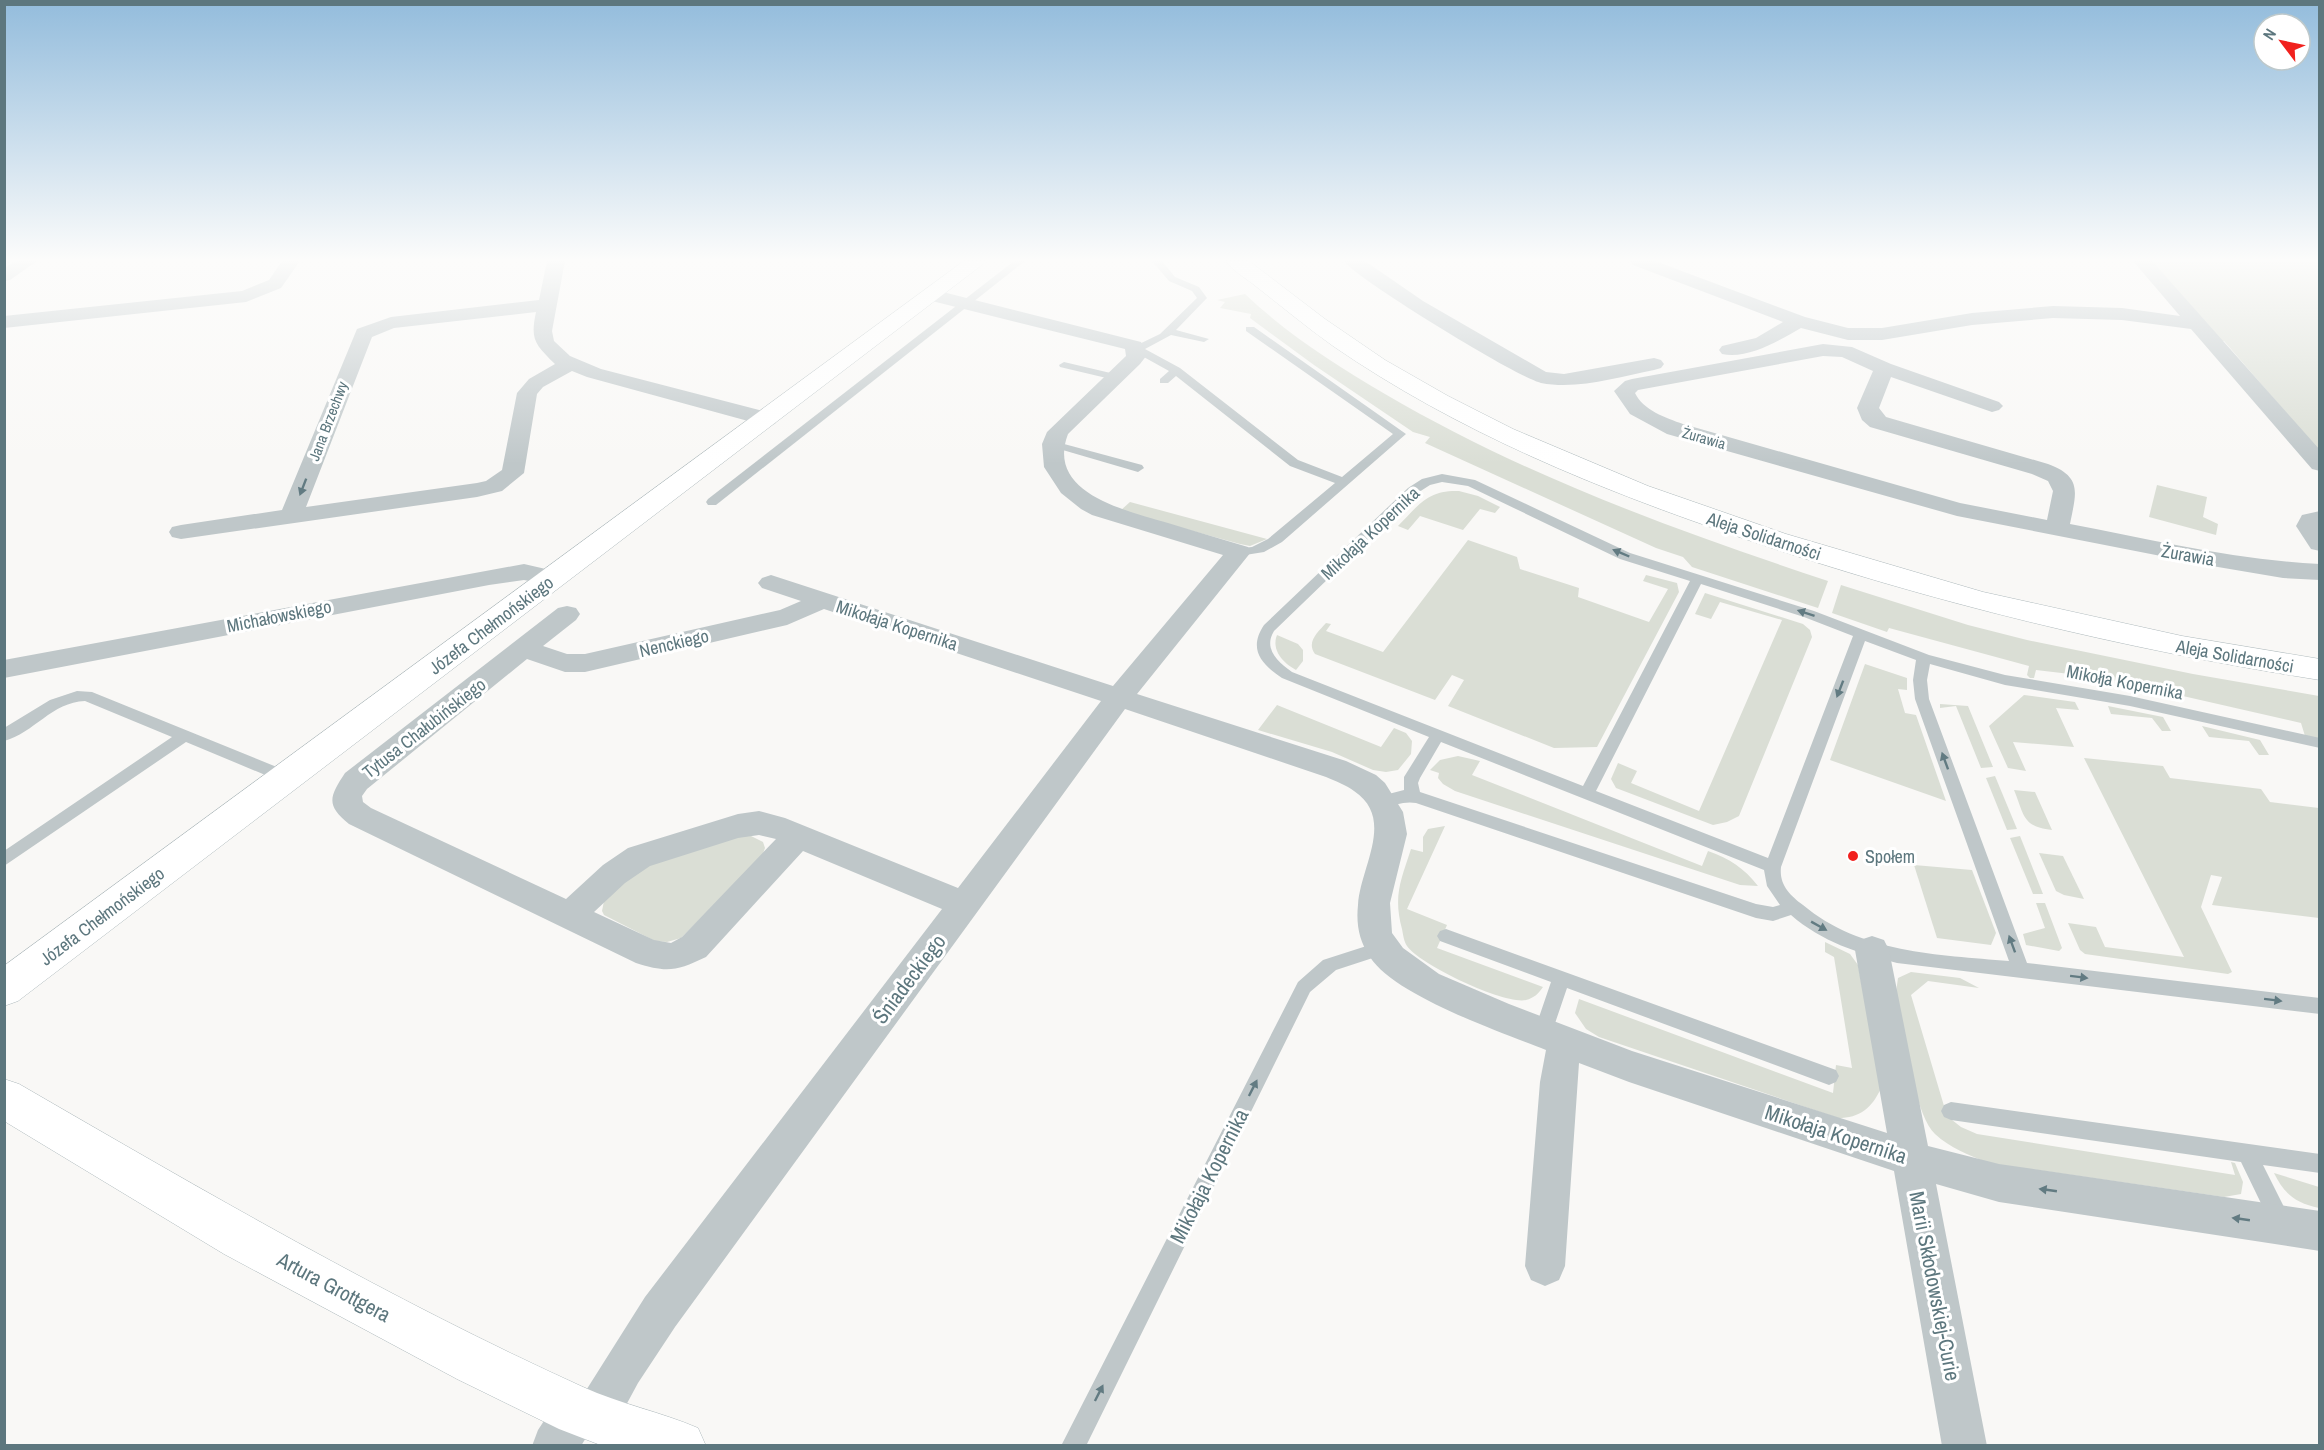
<svg xmlns="http://www.w3.org/2000/svg" width="2324" height="1450" viewBox="0 0 2324 1450" font-family="'Archivo Narrow',sans-serif">
  <style>
    .green { fill: #daded5 }
    .lines { fill: none; stroke-linecap: round; stroke-linejoin: round }
    .secondary-casing { stroke: #afbabd; stroke-width: 1 }
    .lane { fill: #bfc7c9; fill-rule: evenodd }
    .street { fill: #bfc7c9; fill-rule: evenodd }
    .secondary { fill: #fff; fill-rule: evenodd }
    .oneway { fill: #627b82 }
    .poi-dot { fill: #f1211e; stroke: #fff; stroke-width: 2 }
    .labels { text-anchor: middle; dominant-baseline: central; stroke-width: 6; stroke-linejoin: round; paint-order: stroke }
    .far-street-label { font-size: 15px; fill: #5d777e; stroke: #fff }
    .street-label { font-size: 18px; fill: #5d777e; stroke: #fff }
    .poi-label { font-size: 18px; fill: #5d777e; stroke: #fff; text-anchor: start }
    .near-street-label { font-size: 21px; fill: #5d777e; stroke: #fff }
  </style>
  <rect width="100%" height="100%" fill="#f9f8f6"/>
  <g class="green">
    <path d="M 2151,261 L 2319,261 L 2319,451 L 2224,341 L 2221,341 Z"/>
    <path d="M 1245,294 C 1287,334 1336,365 1385,394 C 1525,476 1675,530 1828,581 L 1818,608 L 1692,567 L 1683,557 L 1656,548 L 1425,443 L 1430,437 L 1413,432 L 1314,365 L 1250,318 L 1251,314 L 1220,308 L 1225,302 L 1217,300 Z"/>
    <path d="M 2157,485 L 2207,497 L 2203,517 L 2218,524 L 2216,535 L 2149,517 Z"/>
    <path d="M 1459,491 L 1478,496 L 1500,507 L 1495,513 L 1480,509 L 1463,530 L 1420,516 L 1408,530 L 1398,526 C 1419,505 1427,490 1459,491 Z"/>
    <path d="M 1130,502 L 1267,539 L 1250,546 L 1240,544 L 1120,511 Z"/>
    <path d="M 1468,540 L 1517,557 L 1520,569 L 1579,588 L 1578,597 L 1649,622 L 1668,589 L 1643,581 L 1646,575 L 1677,583 L 1679,592 L 1597,747 L 1554,748 L 1448,706 L 1464,680 L 1452,675 L 1435,700 L 1315,654 C 1306,642 1318,632 1326,623 L 1331,624 L 1326,631 L 1383,652 Z"/>
    <path d="M 1841,585 L 1968,625 L 2027,640 L 2193,674 L 2319,696 L 2319,740 L 2305,736 L 2301,723 L 2104,678 L 2036,670 L 2034,678 L 2030,678 L 2027,675 L 2029,666 L 1889,628 L 1887,632 L 1832,613 Z"/>
    <path d="M 1705,593 L 1803,624 L 1810,630 L 1812,637 L 1739,816 L 1727,822 L 1713,825 L 1616,788 L 1611,779 L 1618,763 L 1637,771 L 1631,783 L 1699,811 L 1782,620 L 1720,602 L 1711,619 L 1695,614 Z"/>
    <path d="M 1277,635 L 1298,644 L 1303,650 L 1303,661 L 1296,670 C 1283,663 1271,650 1277,635 Z"/>
    <path d="M 1865,664 L 1907,678 L 1907,690 L 1898,689 L 1905,713 L 1916,715 L 1946,801 L 1830,760 Z"/>
    <path d="M 2024,695 L 2075,702 L 2079,710 L 2056,708 L 2074,747 L 2013,742 L 2026,771 L 2008,768 L 1989,726 Z"/>
    <path d="M 1940,704 L 1968,706 L 1993,767 L 1981,768 L 1956,706 L 1940,708 Z"/>
    <path d="M 1277,705 L 1381,747 L 1394,728 L 1406,733 L 1412,741 L 1411,754 L 1398,770 L 1386,772 L 1373,770 L 1332,752 L 1258,730 Z"/>
    <path d="M 2108,706 L 2163,717 L 2171,731 L 2162,731 L 2152,718 L 2111,714 Z"/>
    <path d="M 2202,726 L 2260,740 L 2269,755 L 2259,755 L 2249,741 L 2209,737 Z"/>
    <path d="M 1458,756 L 1480,761 L 1472,775 L 1702,866 L 1708,851 C 1730,859 1744,868 1758,886 L 1740,885 L 1455,791 L 1443,784 L 1438,778 L 1439,773 L 1430,770 L 1440,760 Z"/>
    <path d="M 2084,758 L 2163,766 L 2170,778 L 2261,789 L 2270,802 L 2319,808 L 2319,918 L 2212,905 L 2222,877 L 2211,875 L 2201,907 L 2232,972 L 2228,974 L 2085,954 L 2080,950 L 2068,923 L 2096,927 L 2105,947 L 2184,957 Z"/>
    <path d="M 1995,776 L 2017,829 L 2007,830 L 1986,778 Z"/>
    <path d="M 2014,790 L 2035,792 L 2052,830 C 2022,827 2024,814 2014,790 Z"/>
    <path d="M 1445,826 L 1407,909 L 1447,925 L 1437,948 L 1543,987 C 1538,994 1534,998 1526,1000 C 1505,1005 1420,965 1407,946 C 1404,942 1403,934 1402,929 C 1393,896 1401,880 1411,849 L 1423,852 L 1423,837 L 1428,829 Z"/>
    <path d="M 741,836 L 751,836 L 763,842 L 765,848 L 762,856 L 681,938 L 667,942 L 655,941 L 604,915 L 602,911 L 604,901 L 637,868 Z"/>
    <path d="M 2020,836 L 2043,894 L 2033,894 L 2010,838 Z"/>
    <path d="M 2039,853 L 2063,856 L 2084,899 L 2064,895 L 2056,891 Z"/>
    <path d="M 1914,865 L 1972,870 L 1996,933 L 1991,945 L 1937,938 Z"/>
    <path d="M 2036,903 L 2045,903 L 2062,948 L 2059,951 L 2026,945 L 2023,934 L 2045,928 Z"/>
    <path d="M 1825,942 L 1850,954 L 1858,965 L 1881,1088 C 1872,1108 1860,1118 1838,1118 L 1599,1037 L 1586,1029 L 1575,1013 L 1579,999 L 1833,1093 L 1836,1065 L 1852,1068 L 1834,957 L 1825,952 Z"/>
    <path d="M 1911,972 L 1960,978 L 1979,988 L 1928,981 L 1911,995 L 1947,1116 L 1961,1127 L 1977,1134 L 2235,1175 L 2231,1162 L 2235,1163 L 2243,1182 L 2241,1194 L 2224,1197 L 1988,1163 C 1969,1155 1950,1148 1935,1134 C 1913,1113 1903,1024 1896,992 L 1898,978 Z"/>
    <path d="M 2274,1173 L 2319,1187 L 2319,1208 C 2296,1203 2284,1194 2274,1173 Z"/>
  </g>
  <g class="lines">
    <defs>
      <g id="secondary">
        <path d="M 964,261 L 987,261 L 18,1001 L 4,1006 L 4,966 Z"/>
        <path d="M 1226,261 L 1249,261 L 1325,319 L 1385,360 L 1448,396 L 1513,429 L 1648,486 L 1786,534 L 1983,592 L 2182,636 L 2320,659 L 2320,680 C 2123,649 1930,602 1742,538 C 1598,489 1458,432 1333,346 C 1305,326 1280,305 1253,284 C 1244,277 1233,271 1226,261 Z"/>
        <path d="M 4,1079 L 19,1084 C 204,1191 389,1299 583,1387 C 620,1404 661,1412 698,1428 L 706,1446 L 603,1446 L 559,1429 L 457,1379 L 224,1254 L 4,1121 Z"/>
      </g>
    </defs>
    <use href="#secondary" class="secondary-casing"/>
    <g class="lane">
      <path d="M 1014,261 L 1025,261 L 716,505 L 708,505 L 706,502 L 708,499 Z"/>
      <path d="M 1152,261 L 1162,261 L 1175,277 L 1199,287 L 1207,298 L 1176,330 L 1209,339 L 1204,342 L 1171,335 L 1145,349 L 1180,368 L 1298,460 L 1342,477 L 1393,434 L 1246,331 L 1246,327 L 1254,327 L 1406,434 L 1282,542 L 1264,552 L 1239,556 L 1233,552 L 1234,549 L 1252,547 L 1268,539 L 1335,483 L 1290,466 L 1176,376 L 1168,383 L 1160,383 L 1160,379 L 1169,371 L 1133,351 L 1133,347 L 1160,334 L 1197,298 L 1192,291 L 1169,281 Z"/>
      <path d="M 1064,362 L 1119,375 L 1120,377 L 1115,380 L 1060,367 L 1059,365 Z"/>
      <path d="M 1053,441 L 1142,465 L 1144,468 L 1138,472 L 1049,446 L 1047,444 Z"/>
      <path d="M 1442,474 L 1475,480 L 1630,553 L 1814,611 L 1929,655 L 2005,675 L 2130,696 L 2320,738 L 2320,748 L 2130,706 L 2005,685 L 1930,664 L 1927,680 L 1929,699 L 2027,963 L 2320,998 L 2320,1014 L 1897,963 C 1858,953 1822,942 1791,915 L 1773,921 L 1756,918 L 1416,803 C 1402,800 1389,809 1377,805 L 1375,801 L 1377,797 L 1404,790 L 1404,777 L 1429,737 L 1282,678 C 1261,664 1248,649 1264,625 L 1408,488 L 1422,479 ZM 1442,482 L 1468,486 L 1620,559 L 1690,581 L 1583,786 L 1292,672 C 1278,662 1263,649 1274,631 L 1416,494 L 1430,485 ZM 1701,584 L 1804,617 L 1853,636 L 1768,858 L 1596,791 ZM 1865,641 L 1916,660 L 1913,680 L 1915,699 L 2009,961 C 1938,955 1860,953 1803,905 C 1790,895 1779,885 1781,867 ZM 1441,742 L 1764,870 L 1767,886 L 1780,905 L 1773,907 L 1756,904 L 1420,792 L 1418,783 L 1420,778 Z"/>
      <path d="M 77,691 L 92,692 L 294,774 L 296,778 L 294,782 L 282,782 L 186,742 L 4,866 L 4,851 L 172,737 L 85,701 C 52,702 34,733 4,741 L 4,728 L 50,700 Z"/>
      <path d="M 1446,929 L 1836,1070 L 1839,1076 L 1836,1082 L 1829,1085 L 1567,988 L 1550,1038 L 1543,1040 L 1536,1038 L 1534,1032 L 1551,982 L 1440,941 L 1437,936 L 1440,931 Z"/>
      <path d="M 1382,941 L 1388,943 L 1391,948 L 1388,953 L 1336,970 L 1310,992 L 1086,1446 L 1061,1446 L 1298,982 L 1323,960 Z"/>
      <path d="M 1951,1102 L 2320,1154 L 2320,1173 L 2263,1165 L 2291,1221 L 2287,1228 L 2280,1231 L 2273,1228 L 2241,1162 L 1951,1120 L 1944,1117 L 1941,1111 L 1944,1105 Z"/>
    </g>
    <g class="street">
      <path d="M 16,261 L 37,261 L 10,280 L 4,281 L 4,268 Z"/>
      <path d="M 282,261 L 300,261 L 281,288 L 246,302 L 4,328 L 4,316 L 242,291 L 269,280 Z"/>
      <path d="M 547,261 L 565,261 L 552,331 L 554,341 L 570,356 L 601,369 L 775,414 L 778,419 L 775,424 L 767,425 L 759,424 L 587,377 L 572,371 L 543,387 L 537,394 L 524,473 L 502,491 L 477,497 L 181,539 L 172,537 L 169,532 L 172,527 L 181,525 L 282,510 L 357,329 L 391,317 L 539,300 ZM 536,312 C 530,340 535,344 555,364 L 529,379 L 517,393 L 502,470 L 486,481 L 477,483 L 306,507 L 372,337 L 394,328 Z"/>
      <path d="M 1344,261 L 1365,261 L 1423,301 L 1546,372 L 1564,374 L 1654,358 L 1661,360 L 1664,364 L 1661,368 L 1654,370 C 1618,377 1578,390 1541,383 C 1520,379 1356,279 1344,261 Z"/>
      <path d="M 1630,261 L 1655,261 L 1805,317 L 1848,328 L 1882,328 L 1972,313 L 2053,306 L 2122,308 L 2180,316 L 2133,261 L 2152,261 L 2320,450 L 2320,471 L 2312,469 L 2191,329 L 2122,320 L 2053,318 L 1972,325 L 1882,340 L 1848,340 L 1801,328 C 1780,340 1747,360 1722,354 L 1719,350 L 1722,346 L 1756,338 L 1783,322 L 1633,265 Z"/>
      <path d="M 931,289 L 1141,342 L 1147,355 L 1140,364 L 1068,434 C 1045,494 1128,511 1168,523 C 1194,531 1221,539 1248,547 L 1251,552 L 1137,694 L 1346,761 L 1376,775 L 1385,783 L 1403,812 L 1407,834 L 1390,903 L 1392,933 L 1403,948 L 1439,974 L 1509,1004 L 1632,1051 L 1887,1133 L 1855,950 L 1860,940 L 1872,936 L 1884,940 L 1889,950 L 1928,1146 L 1999,1164 L 2320,1211 L 2320,1251 L 1999,1202 L 1936,1184 L 1987,1446 L 1942,1446 L 1894,1171 L 1629,1082 L 1579,1063 L 1565,1266 L 1559,1280 L 1545,1286 L 1531,1280 L 1525,1266 L 1540,1082 L 1546,1050 C 1501,1032 1395,996 1370,957 C 1359,941 1356,924 1358,905 C 1360,867 1396,819 1354,791 C 1346,785 1335,781 1326,777 L 1125,709 L 675,1327 L 638,1383 L 611,1433 L 595,1439 L 587,1436 L 581,1446 L 532,1446 L 538,1430 L 561,1395 L 577,1389 L 585,1392 L 645,1297 L 942,909 L 803,851 L 706,957 C 677,971 667,973 636,963 L 349,824 C 325,805 330,796 345,773 L 558,608 L 567,606 L 576,608 L 580,614 L 576,620 L 543,646 L 567,654 L 585,654 L 780,610 L 801,601 L 762,588 L 758,583 L 762,578 L 771,575 L 1113,686 L 1223,555 L 1092,515 L 1081,509 L 1061,493 L 1044,467 L 1042,444 L 1047,432 L 1126,356 L 1125,349 L 924,299 L 922,295 L 924,291 ZM 824,609 L 1101,701 L 958,888 L 785,818 L 759,811 L 738,814 L 628,848 L 603,865 L 566,899 L 371,808 L 363,802 L 362,796 L 367,789 L 527,659 L 565,672 L 585,672 L 787,625 ZM 759,835 L 776,839 L 682,937 L 671,943 L 654,940 L 594,912 L 625,883 L 650,866 L 738,838 Z"/>
      <path d="M 1823,344 L 1852,347 L 1891,364 L 1999,402 L 2003,406 L 1999,410 L 1992,412 L 1891,377 L 1879,408 L 1886,417 L 2048,464 C 2083,477 2076,493 2070,524 C 2153,540 2235,560 2320,564 L 2320,580 L 2283,578 L 2212,566 L 1957,516 L 1667,434 L 1630,414 L 1614,391 L 1625,381 L 1632,379 ZM 1823,356 L 1842,357 L 1873,371 L 1857,408 L 1862,420 L 1870,427 L 2032,474 L 2048,481 L 2053,491 L 2047,520 L 1960,503 L 1683,424 C 1666,418 1643,410 1635,393 L 1638,390 Z"/>
      <path d="M 2320,511 L 2320,551 L 2311,549 L 2296,526 L 2302,515 Z"/>
      <path d="M 524,564 L 563,573 L 567,578 L 563,583 L 554,586 L 524,580 L 489,585 L 4,678 L 4,660 Z"/>
    </g>
    <use href="#secondary" class="secondary"/>
  </g>
  <defs><path id="oneway-solid" d="M-6-.8H1V-3.2L6.5 0L1 3.2V.8H-6Z" transform="scale(1.5)"/></defs>
  <g class="oneway">
    <use href="#oneway-solid" transform="translate(303 487) rotate(111)"/>
    <use href="#oneway-solid" transform="translate(1621 553) rotate(-157)"/>
    <use href="#oneway-solid" transform="translate(1806 613) rotate(-162)"/>
    <use href="#oneway-solid" transform="translate(1840 689) rotate(111)"/>
    <use href="#oneway-solid" transform="translate(1945 761) rotate(-110)"/>
    <use href="#oneway-solid" transform="translate(1819 926) rotate(29)"/>
    <use href="#oneway-solid" transform="translate(2012 944) rotate(-110)"/>
    <use href="#oneway-solid" transform="translate(2079 977) rotate(7)"/>
    <use href="#oneway-solid" transform="translate(2273 1000) rotate(7)"/>
    <use href="#oneway-solid" transform="translate(1253 1088) rotate(-63)"/>
    <use href="#oneway-solid" transform="translate(2048 1190) rotate(-172)"/>
    <use href="#oneway-solid" transform="translate(2241 1219) rotate(-172)"/>
    <use href="#oneway-solid" transform="translate(1099 1393) rotate(-63)"/>
  </g>
  <linearGradient id="sky" x2="0" y2="1"><stop stop-color="#93bcdc"/><stop offset="0.56" stop-color="#fcfcfb"/><stop offset="1" stop-color="#fcfcfb" stop-opacity="0"/></linearGradient>
  <rect width="2324" height="464" fill="url(#sky)"/>
  <circle class="poi-dot" cx="1853" cy="856" r="6"/>
  <g class="labels">
    <g class="far-street-label">
      <text transform="translate(328 421) rotate(-69)">Jana Brzechwy</text>
      <text transform="translate(1704 438) rotate(16)">Żurawia</text>
    </g>
    <g class="street-label">
      <text transform="translate(1370 533) rotate(-43)">Mikołaja Kopernika</text>
      <text transform="translate(1764 536) rotate(18)">Aleja Solidarności</text>
      <text transform="translate(2188 555) rotate(10)">Żurawia</text>
      <text transform="translate(279 616) rotate(-11)">Michałowskiego</text>
      <text transform="translate(491 625) rotate(-37)">Józefa Chełmońskiego</text>
      <text transform="translate(897 625) rotate(18)">Mikołaja Kopernika</text>
      <text transform="translate(674 643) rotate(-13)">Nenckiego</text>
      <text transform="translate(2235 656) rotate(10)">Aleja Solidarności</text>
      <text transform="translate(2125 682) rotate(11)">Mikołja Kopernika</text>
      <text transform="translate(424 728) rotate(-38)">Tytusa Chałubińskiego</text>
      <text transform="translate(102 916) rotate(-37)">Józefa Chełmońskiego</text>
    </g>
    <g class="poi-label">
      <text x="1865" y="856">Społem</text>
    </g>
    <g class="near-street-label">
      <text transform="translate(909 979) rotate(-53)">Śniadeckiego</text>
      <text transform="translate(1836 1134) rotate(18)">Mikołaja Kopernika</text>
      <text transform="translate(1209 1176) rotate(-63)">Mikołaja Kopernika</text>
      <text transform="translate(1935 1286) rotate(79)">Marii Skłodowskiej-Curie</text>
      <text transform="translate(334 1287) rotate(28)">Artura Grottgera</text>
    </g>
  </g>
  <rect width="2324" height="1450" fill="none" stroke="#5d777e" stroke-width="12"/>
  <g transform="translate(2282 42) rotate(302)"><circle r="28" fill="#ffffff" stroke="#bec9cb" stroke-width="1.5"/>
  <path d="M0-4.5L10 22L0 15L-10 22Z" fill="#f1211e"/>
  <text y="-9" font-size="16" font-weight="bold" text-anchor="middle" fill="#5d777e">N</text>
  </g>
</svg>
